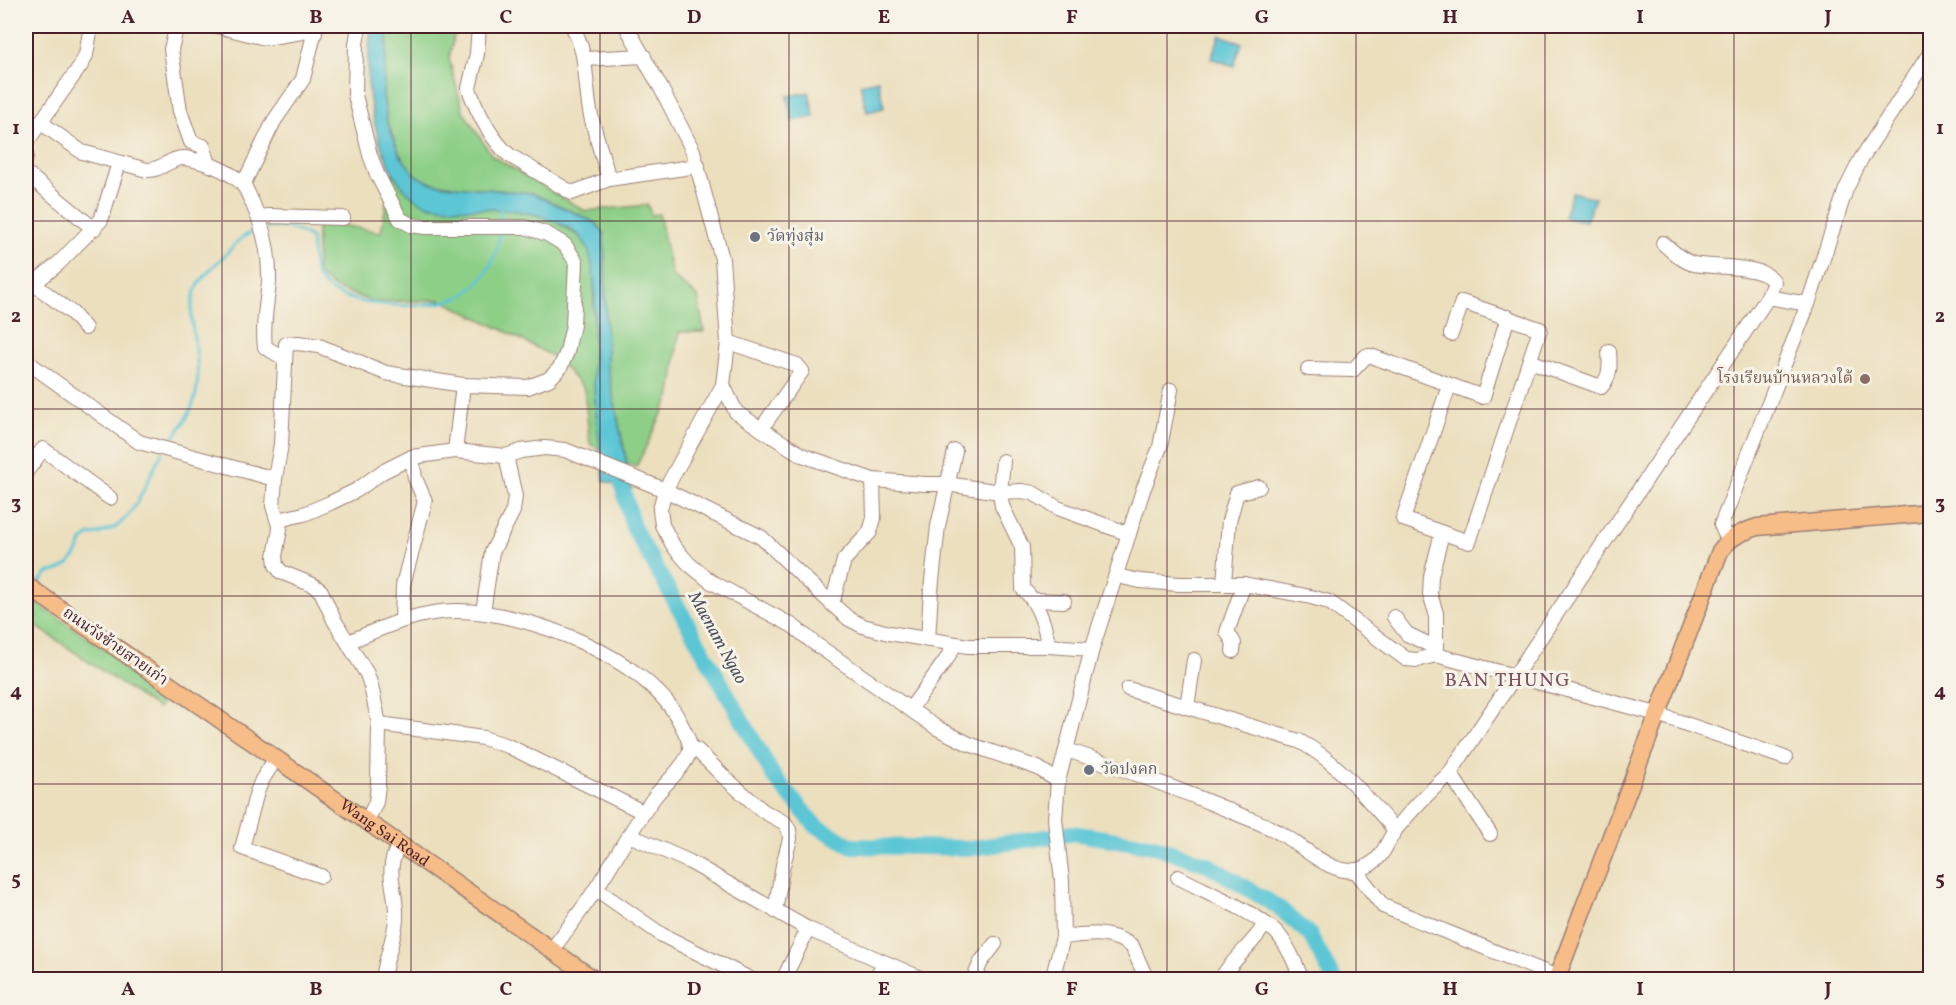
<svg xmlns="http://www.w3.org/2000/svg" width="1956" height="1005" viewBox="0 0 1956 1005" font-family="Vollkorn,'Noto Serif Thai',serif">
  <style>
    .green { fill: #8dcf87; stroke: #6c7759; stroke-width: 1.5 }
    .water { fill: #5bc6d5; stroke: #527280; stroke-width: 1.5 }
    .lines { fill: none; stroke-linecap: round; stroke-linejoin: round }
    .stream { stroke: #5bc6d5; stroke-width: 3 }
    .river { stroke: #5bc6d5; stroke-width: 16 }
    .minor-casing { stroke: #9b7f74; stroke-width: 16 }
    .major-casing { stroke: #9b7f74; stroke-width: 19 }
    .minor { stroke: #fff; stroke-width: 14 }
    .major { stroke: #f7bd88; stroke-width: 16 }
    .grid { fill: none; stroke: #4a1f2b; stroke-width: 1.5; stroke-opacity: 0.55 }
    .worship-dot { fill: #6b7280; stroke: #f7f3e8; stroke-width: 2 }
    .education-dot { fill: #8d6e63; stroke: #f7f3e8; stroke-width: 2 }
    .labels { text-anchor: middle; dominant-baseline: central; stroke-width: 6; stroke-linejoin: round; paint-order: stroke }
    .worship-label { font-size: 16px; fill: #5b616d; stroke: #f7f3e8; text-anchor: start }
    .education-label { font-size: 16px; fill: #785e54; stroke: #f7f3e8; text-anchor: end }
    .street-label { font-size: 16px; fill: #4a1f2b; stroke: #f7f3e8 }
    .water-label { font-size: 18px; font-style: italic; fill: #4f515e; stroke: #f7f3e8 }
    .quarter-label { font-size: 20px; letter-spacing: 1.5px; fill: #7e4f61; stroke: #f7f3e8 }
    .neatline { fill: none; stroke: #4a1f2b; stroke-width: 2 }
    .grid-label { font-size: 20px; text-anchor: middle; font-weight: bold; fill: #4a1f2b }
  </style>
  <rect width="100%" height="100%" fill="#f7f3e8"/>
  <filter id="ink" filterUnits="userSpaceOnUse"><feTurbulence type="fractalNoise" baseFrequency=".0167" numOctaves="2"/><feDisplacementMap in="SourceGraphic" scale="12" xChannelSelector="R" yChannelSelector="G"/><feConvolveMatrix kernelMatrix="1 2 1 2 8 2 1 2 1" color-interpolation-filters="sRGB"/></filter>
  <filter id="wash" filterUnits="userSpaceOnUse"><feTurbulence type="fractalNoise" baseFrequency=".008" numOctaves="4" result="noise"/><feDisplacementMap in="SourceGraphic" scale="24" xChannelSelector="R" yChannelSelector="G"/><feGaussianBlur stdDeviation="1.35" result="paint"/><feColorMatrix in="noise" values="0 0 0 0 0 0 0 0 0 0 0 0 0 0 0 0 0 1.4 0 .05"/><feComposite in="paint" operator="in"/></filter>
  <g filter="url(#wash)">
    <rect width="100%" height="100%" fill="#ecdfbe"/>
    <g class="green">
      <path d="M 388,26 L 456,26 L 449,59 L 463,111 L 492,156 L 585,211 L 648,205 L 651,215 L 659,214 L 672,276 L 698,297 L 704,332 L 679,332 L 671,395 L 636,467 L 627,463 L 607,366 L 604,233 L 597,224 L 584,217 L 531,193 L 453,186 L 431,183 L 415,175 L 400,155 L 387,122 L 383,95 Z"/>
      <path d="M 392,173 L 414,197 L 432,206 L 501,208 L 537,214 L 558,223 L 583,239 L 591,255 L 594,276 L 593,370 L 601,450 L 590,444 L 584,389 L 556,358 L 503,330 L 441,300 L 374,302 L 335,288 L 317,274 L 317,221 L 381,232 Z"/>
      <path d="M 26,596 L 170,694 L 158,709 L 26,619 Z"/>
    </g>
    <g class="water">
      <path d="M 371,26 L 388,26 L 383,95 L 387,122 L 400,155 L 415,175 L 431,183 L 453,186 L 531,193 L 584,217 L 597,224 L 604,234 L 607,366 L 632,489 L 604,481 C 600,444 594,405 593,368 C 592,335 601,267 584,242 C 578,232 561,224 550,220 C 513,204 473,212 433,206 C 388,198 370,118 368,80 C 367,62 370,44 371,26 Z"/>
      <path d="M 1220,35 L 1242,43 L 1234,66 L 1211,58 Z"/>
      <path d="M 878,80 L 884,108 L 867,112 L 860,84 Z"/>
      <path d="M 809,92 L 814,117 L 792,121 L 787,96 Z"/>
      <path d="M 1572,192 L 1595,198 L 1586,221 L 1564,218 Z"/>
    </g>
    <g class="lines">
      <g class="stream">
        <path d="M 500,223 L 501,206"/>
        <path d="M 267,228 C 283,224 297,229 311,238 C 313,249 312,264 316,274 C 330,310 424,310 454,299 C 482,289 498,258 500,230"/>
        <path d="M 168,444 C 194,414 202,391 196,351 C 193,332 189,314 194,295 C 198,280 214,266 225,255 C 235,245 243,234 257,230"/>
        <path d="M 36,587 L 47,573 L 59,570 L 69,564 L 76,555 L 83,540 L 90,535 L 99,534 L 116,527 L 128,516 L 138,501 L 162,452"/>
      </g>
      <path class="river" d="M 617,466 L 633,527 L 774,777 L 815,825 L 852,846 L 973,848 L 1072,833 L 1154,846 L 1207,864 L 1278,907 L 1310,935 L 1334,980"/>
    </g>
  </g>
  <g filter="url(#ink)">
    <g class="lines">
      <defs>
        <g id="minor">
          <path d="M 177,26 L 171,49 L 180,111 L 191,142 L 203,146 L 209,164"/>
          <path d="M 217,26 L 265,38 L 308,31 L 315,33"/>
          <path d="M 359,26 L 356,44 L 355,95 L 370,155 L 377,174 L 400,219 L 411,225 L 425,227 L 525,227 L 547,234 L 565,245 L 576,262 L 573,325 L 567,352 L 560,368 L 549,379 L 528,387 L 463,385 L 386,373 L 319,346 L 298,343 L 286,344 L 281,444 L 275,479 L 273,506 L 280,529 L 275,556 L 276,565 L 281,572 L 313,585 L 321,591 L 334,620 L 367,674 L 371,686 L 379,724 L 378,785 L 376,802 L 367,821"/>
          <path d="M 479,26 L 477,54 L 469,88 L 470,92 C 479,115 491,139 509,155 L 572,193 L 609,179"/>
          <path d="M 572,26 C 589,55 584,84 591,116 C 596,137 603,158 609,179 L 698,166"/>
          <path d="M 626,26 L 662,90 L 693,151 L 722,259 L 728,342 L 723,385 L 665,490 L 660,509 L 662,525 L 674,547 L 689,564 L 710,581 L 793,626 L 814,643 L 937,728 L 969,744 L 1038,768 L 1058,781"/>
          <path d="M 585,59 L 644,56"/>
          <path d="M 40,122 L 82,152 L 147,170 C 161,171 171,157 185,158 C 203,161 232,171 243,185 C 247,189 249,197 252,202 C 264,228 270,253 269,282 C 267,304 262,325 265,347 L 285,359"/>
          <path d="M 26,143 L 81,65 L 86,55 L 91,26"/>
          <path d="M 26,153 L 26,158"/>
          <path d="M 26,173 L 94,229"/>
          <path d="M 243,185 L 274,121 L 303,79 L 316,26"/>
          <path d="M 259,217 L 269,216 L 343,218"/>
          <path d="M 1663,243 C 1672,251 1682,261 1694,264 C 1712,268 1764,264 1774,282 L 1768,297"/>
          <path d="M 34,284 L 72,313 L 85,328"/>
          <path d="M 26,290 L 59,263 L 101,220 L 119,163"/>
          <path d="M 728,342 L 797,365 L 802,371 L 761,429 L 802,455 L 873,480 L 925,484 L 947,484 L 1000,492 L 1022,491 L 1033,493 L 1058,508 L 1129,534"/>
          <path d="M 26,361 L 139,442 L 275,479"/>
          <path d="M 1530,361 L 1601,387 C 1611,376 1610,365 1609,351"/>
          <path d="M 1308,369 L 1353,370 L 1366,356 L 1371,356 L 1483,397 L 1508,317"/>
          <path d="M 723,385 L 736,412 L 761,429"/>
          <path d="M 1449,386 L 1403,519 L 1469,542 L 1540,329 L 1462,302 L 1451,334"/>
          <path d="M 455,451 L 463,385"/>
          <path d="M 1003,461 L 1000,492 L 1002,506 L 1022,547 L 1023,589 C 1038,602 1046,627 1048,646"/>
          <path d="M 26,472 L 43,449 L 110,498"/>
          <path d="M 278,520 L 304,514 L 330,503 L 357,490 L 382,472 L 412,457 L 455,451 L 506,456 L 521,451 L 545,448 L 565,450 L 665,490 L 761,537 L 832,604 L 849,619 L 863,626 L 889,633 L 968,646 L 1048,646 L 1092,649"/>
          <path d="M 1728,540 L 1721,525 L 1808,304 L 1846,189 L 1861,159 L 1930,53"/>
          <path d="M 1117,576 L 1140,581 L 1179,584 L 1244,584 L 1311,597 L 1329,602 L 1406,659 L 1417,660 L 1436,655 L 1657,714 L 1785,758"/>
          <path d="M 1224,583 L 1229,521 L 1237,493 L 1259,487"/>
          <path d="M 1033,600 L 1064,601"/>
          <path d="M 832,604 L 844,560 L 870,532 L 874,518 L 873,480"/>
          <path d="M 483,612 L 492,552 L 513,511 L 515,496 L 506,456"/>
          <path d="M 1394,617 L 1407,634 L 1436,648"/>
          <path d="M 402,620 L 403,585 L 425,501 L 415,478 L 412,457"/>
          <path d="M 928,640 L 931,590 L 938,526 L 955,451"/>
          <path d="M 348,642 C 382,628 418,611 456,611 C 525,610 648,658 680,722 C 684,731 690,739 690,748 C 690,762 665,784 656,795 C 634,824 617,856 597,887 C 583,909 567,929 552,950"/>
          <path d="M 1233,651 L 1234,643 L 1227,632 L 1244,584"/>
          <path d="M 1436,655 L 1436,613 L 1430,594 L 1431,576 L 1442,533"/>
          <path d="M 1128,689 L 1299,741 C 1337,761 1367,798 1395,830"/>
          <path d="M 1187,707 L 1194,660"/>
          <path d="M 911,708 L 946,660 L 955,644"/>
          <path d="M 379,724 L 483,738 L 508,746 L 643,812"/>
          <path d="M 690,750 L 697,750 L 724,777 L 763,811 L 785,823 L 789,830 L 790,839 L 783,865 L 775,911"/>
          <path d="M 1067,750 C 1121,768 1173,787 1226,809 C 1243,817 1263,823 1280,833 C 1302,845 1334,879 1361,869 C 1384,860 1384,846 1396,829 C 1412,809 1431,790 1450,773 L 1768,297 L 1808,304"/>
          <path d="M 276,758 L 262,780 L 257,792 L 242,848 L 321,876"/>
          <path d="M 1450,773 L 1490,834"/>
          <path d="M 629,835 L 690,862 L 808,929 L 925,980"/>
          <path d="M 1355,870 L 1383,906 L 1557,977"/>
          <path d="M 1178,877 C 1210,894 1247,908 1275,931 C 1285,940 1298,967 1301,980"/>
          <path d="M 596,889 L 662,935 L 752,980"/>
          <path d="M 1063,937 C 1090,934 1108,930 1132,946 L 1147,980"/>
          <path d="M 383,980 C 385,959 394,940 396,920 C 398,889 382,873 400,843"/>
          <path d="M 783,980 L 808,929"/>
          <path d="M 875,980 L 884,963"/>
          <path d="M 973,980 L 981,962 L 995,944"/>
          <path d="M 1052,980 L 1063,937 L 1062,881 L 1055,819 L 1058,781 L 1092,649 L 1143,490 L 1160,447 L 1171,390"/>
          <path d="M 1220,980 C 1233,958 1253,945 1265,924"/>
        </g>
        <g id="major">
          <path id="s1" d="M 26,585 L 595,980"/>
          <path d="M 1556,980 L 1720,551 C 1730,537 1740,533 1757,527 L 1930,513"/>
        </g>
      </defs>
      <use href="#minor" class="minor-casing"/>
      <use href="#major" class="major-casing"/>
      <use href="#minor" class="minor"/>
      <use href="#major" class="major"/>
    </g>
  </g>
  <path class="grid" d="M 222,26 L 222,980M 411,26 L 411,980M 600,26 L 600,980M 789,26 L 789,980M 978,26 L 978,980M 1167,26 L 1167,980M 1356,26 L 1356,980M 1545,26 L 1545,980M 1734,26 L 1734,980M 26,221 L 1930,221M 26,409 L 1930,409M 26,596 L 1930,596M 26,784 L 1930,784"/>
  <g class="worship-dot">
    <circle cx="755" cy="237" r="6"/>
    <circle cx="1089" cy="770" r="6"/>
  </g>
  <circle class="education-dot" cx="1865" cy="379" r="6"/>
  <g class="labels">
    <g class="worship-label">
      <text x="767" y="237">วัดทุ่งสุ่ม</text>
      <text x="1101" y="770">วัดปงคก</text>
    </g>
    <g class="education-label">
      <text x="1853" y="379">โรงเรียนบ้านหลวงใต้</text>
    </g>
    <g class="street-label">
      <text transform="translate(115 647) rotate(35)">ถนนวังซ้ายสายเก่า</text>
      <text stroke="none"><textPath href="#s1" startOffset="436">Wang Sai Road</textPath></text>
    </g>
    <g class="water-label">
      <text transform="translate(717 638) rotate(61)">Maenam Ngao</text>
    </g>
    <g class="quarter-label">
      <text x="1508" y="681">BAN THUNG</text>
    </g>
  </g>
  <rect width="1956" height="1005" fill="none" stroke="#f7f3e8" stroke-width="66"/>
  <rect x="33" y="33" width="1890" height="939" class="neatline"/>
  <g class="grid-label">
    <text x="128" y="23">A</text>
    <text x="316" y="23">B</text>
    <text x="506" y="23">C</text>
    <text x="694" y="23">D</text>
    <text x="884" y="23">E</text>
    <text x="1072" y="23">F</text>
    <text x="1262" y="23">G</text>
    <text x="1450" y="23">H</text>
    <text x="1640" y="23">I</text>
    <text x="1828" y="23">J</text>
    <text x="16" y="134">1</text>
    <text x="1940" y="134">1</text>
    <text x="16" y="322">2</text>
    <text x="1940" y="322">2</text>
    <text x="16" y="509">3</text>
    <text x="1940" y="509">3</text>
    <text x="16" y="697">4</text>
    <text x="1940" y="697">4</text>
    <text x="16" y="885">5</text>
    <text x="1940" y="885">5</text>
    <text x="128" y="995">A</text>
    <text x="316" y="995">B</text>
    <text x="506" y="995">C</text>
    <text x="694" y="995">D</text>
    <text x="884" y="995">E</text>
    <text x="1072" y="995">F</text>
    <text x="1262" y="995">G</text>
    <text x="1450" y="995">H</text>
    <text x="1640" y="995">I</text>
    <text x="1828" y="995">J</text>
  </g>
</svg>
